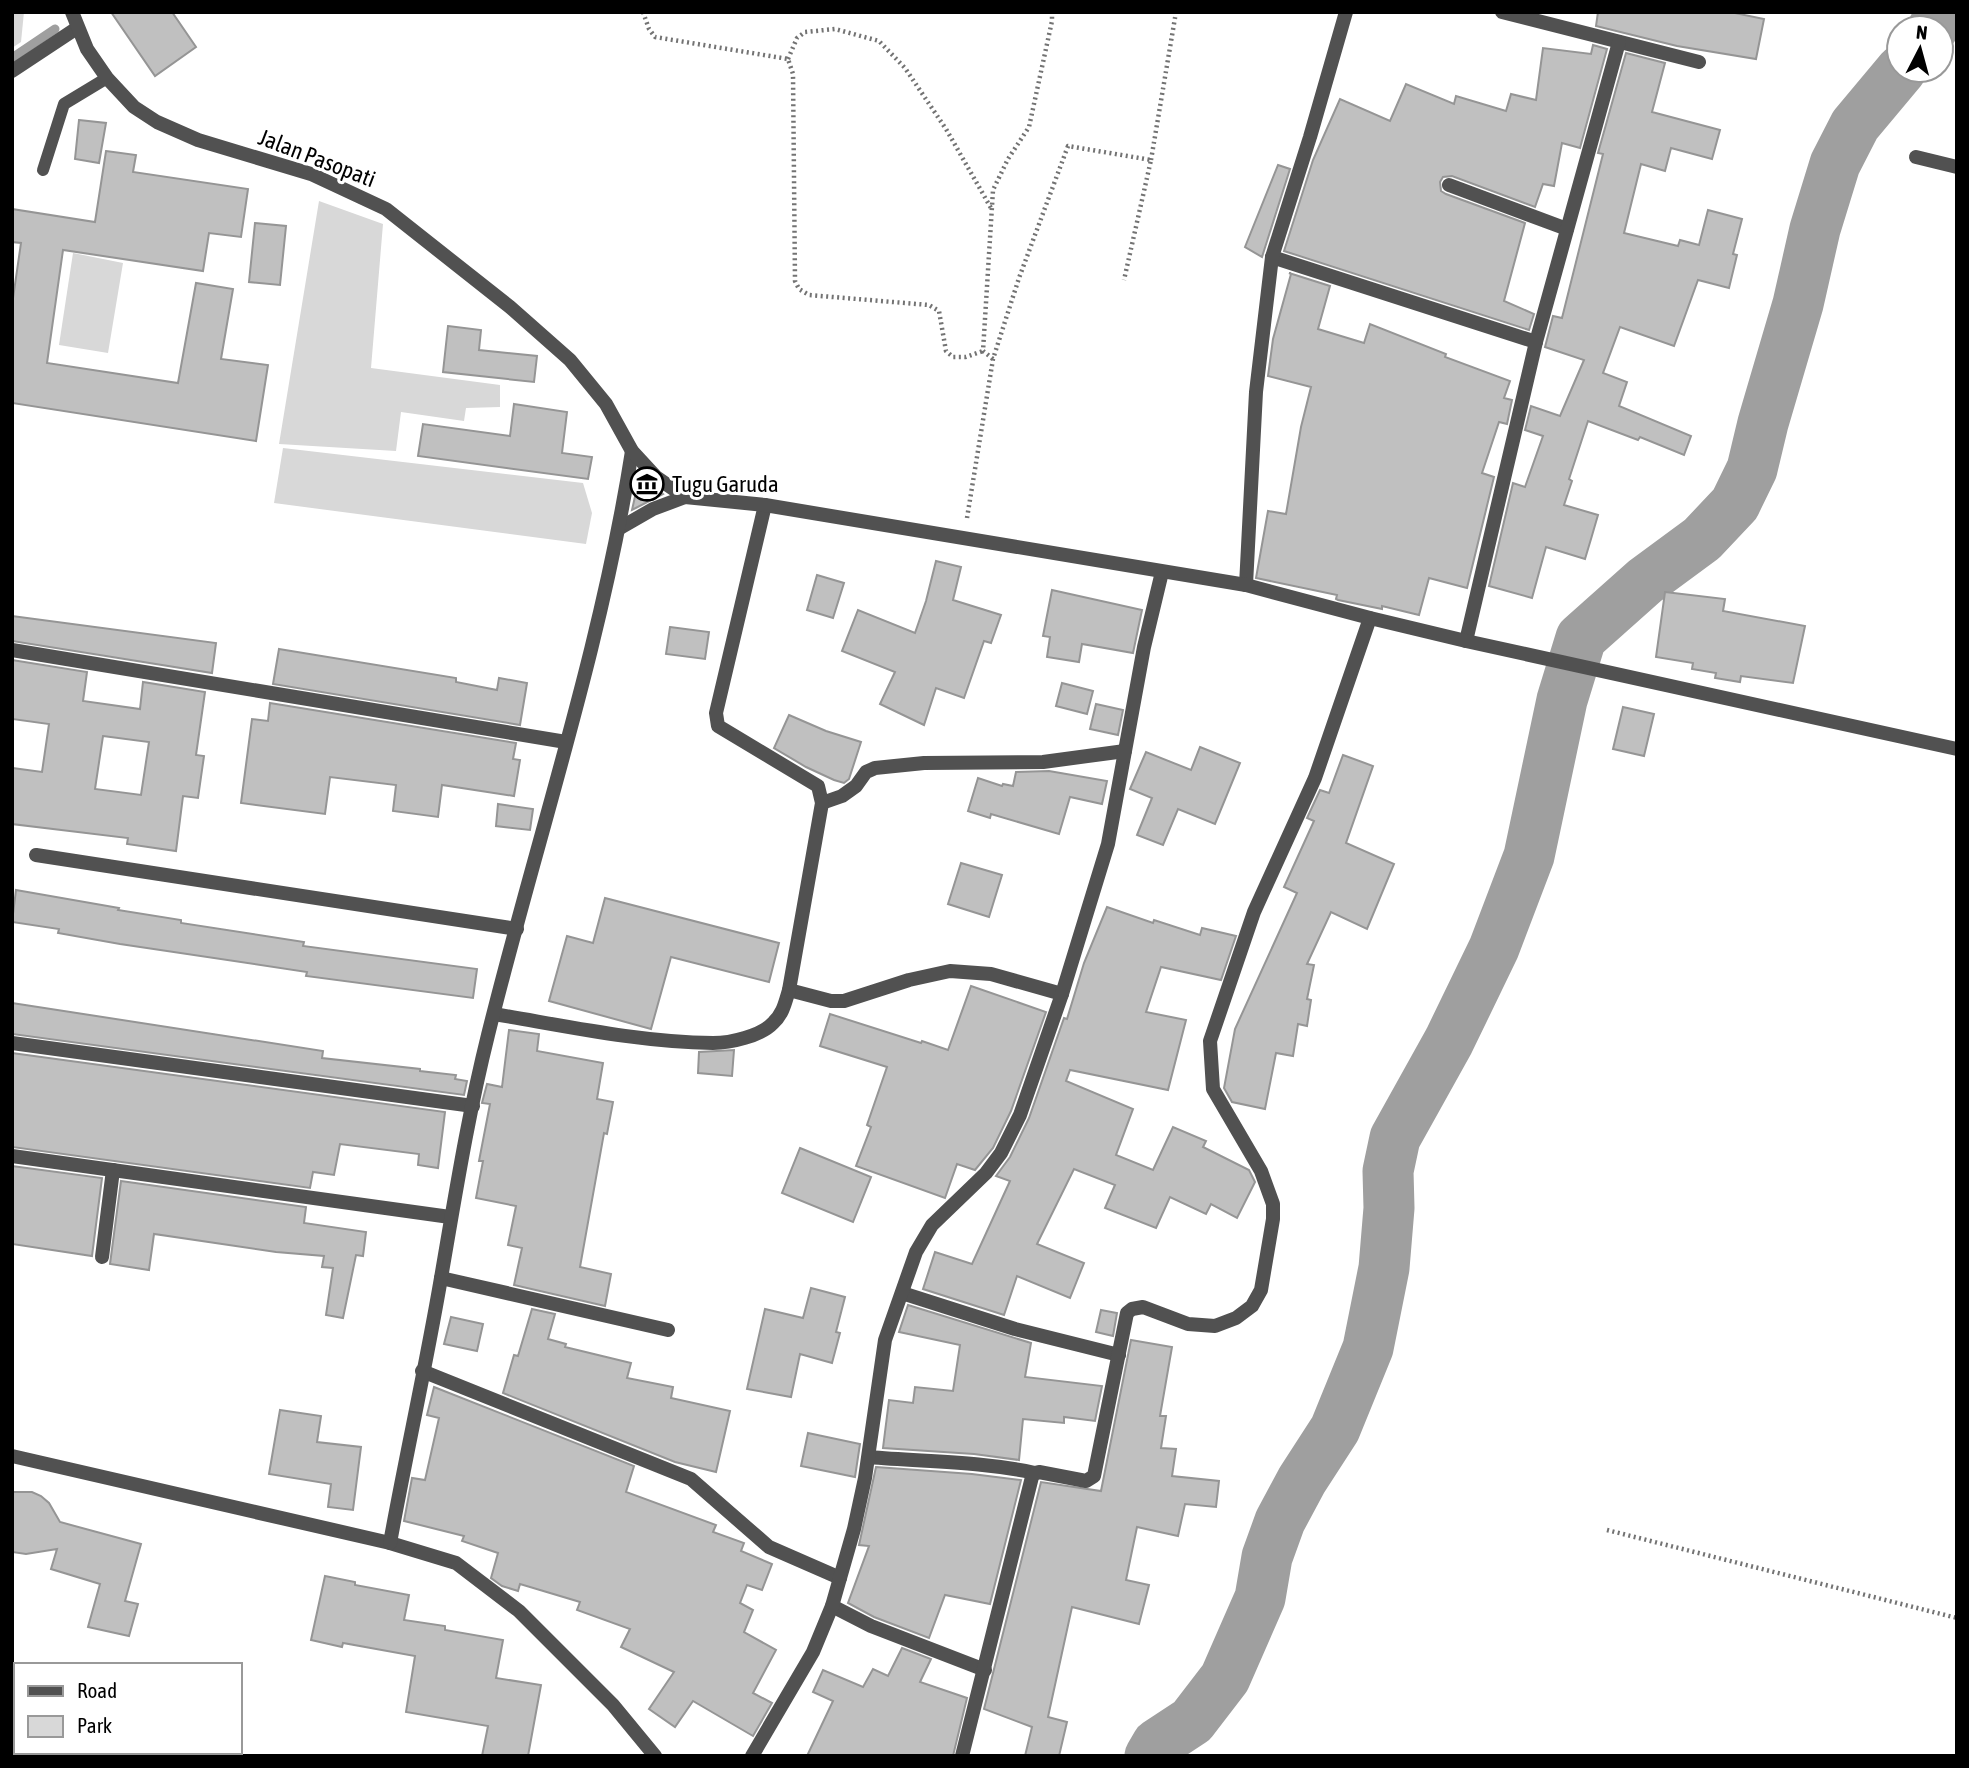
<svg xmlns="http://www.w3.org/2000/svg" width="1969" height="1768" viewBox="0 0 1969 1768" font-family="'Asap Condensed',sans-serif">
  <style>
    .green { fill: #d8d8d8 }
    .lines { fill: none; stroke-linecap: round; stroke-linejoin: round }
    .stream { stroke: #9f9f9f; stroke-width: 9 }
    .river { stroke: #9f9f9f; stroke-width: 51 }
    .building { fill: #c0c0c0; stroke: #959595; stroke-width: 2; fill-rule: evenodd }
    .path { stroke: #737373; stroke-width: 4.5; stroke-dasharray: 2 3.5; stroke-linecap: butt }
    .service { stroke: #515151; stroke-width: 12 }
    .minor { stroke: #515151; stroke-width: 14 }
    .tertiary { stroke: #515151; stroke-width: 14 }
    .labels { text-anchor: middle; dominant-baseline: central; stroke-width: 6; stroke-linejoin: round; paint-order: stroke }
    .street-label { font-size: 23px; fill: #000; stroke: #fff }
    .poi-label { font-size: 23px; fill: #000; stroke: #fff; text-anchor: start }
  </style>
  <rect width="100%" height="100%" fill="#fff"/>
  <g class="green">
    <path d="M 12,12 L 24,12 L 21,42 L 12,48 Z"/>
    <path d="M 319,201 L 383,224 L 371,368 L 500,385 L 500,407 L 466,408 L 464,421 L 401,412 L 396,451 L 279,444 Z"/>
    <path d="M 73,253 L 123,263 L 108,353 L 59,345 Z"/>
    <path d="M 283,448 L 583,483 L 592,513 L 586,544 L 274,503 Z"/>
  </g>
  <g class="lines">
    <path class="stream" d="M 12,58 L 55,29"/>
    <g class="river">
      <path d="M 1933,28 L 1942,12"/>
      <path d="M 1150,1756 L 1157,1744 L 1192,1721 L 1225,1678 L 1260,1598 L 1267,1557 L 1280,1521 L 1302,1480 L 1335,1429 L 1368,1348 L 1384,1268 L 1389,1208 L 1388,1171 L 1395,1138 L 1449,1041 L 1494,948 L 1529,856 L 1562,700 L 1581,638 L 1645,581 L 1702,539 L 1735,504 L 1752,469 L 1763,423 L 1798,304 L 1815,229 L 1835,164 L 1855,125 L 1901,70"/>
    </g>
  </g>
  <g class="building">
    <path d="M 111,12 L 172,12 L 196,47 L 155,76 Z"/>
    <path d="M 1598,12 L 1730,12 L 1764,19 L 1756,59 L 1677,46 L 1596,26 Z"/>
    <path d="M 1593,45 L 1607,49 L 1580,148 L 1562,143 L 1554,186 L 1543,184 L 1535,207 L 1452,176 L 1443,177 L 1440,182 L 1441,191 L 1446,194 L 1525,223 L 1504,301 L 1534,314 L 1529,330 L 1284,251 L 1313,160 L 1340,99 L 1390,121 L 1406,84 L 1454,104 L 1456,96 L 1506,111 L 1511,94 L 1536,100 L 1543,48 L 1591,54 Z"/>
    <path d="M 1626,53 L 1665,63 L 1652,112 L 1720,130 L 1712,159 L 1671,148 L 1665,171 L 1641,164 L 1624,233 L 1678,246 L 1680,240 L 1699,245 L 1708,210 L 1742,219 L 1733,254 L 1737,255 L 1729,288 L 1698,280 L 1674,346 L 1620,327 L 1603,373 L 1627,382 L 1619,406 L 1691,436 L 1684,455 L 1640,437 L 1638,440 L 1588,421 L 1569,479 L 1572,481 L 1564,505 L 1598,515 L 1591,539 L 1585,559 L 1546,547 L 1532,598 L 1489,586 L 1513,483 L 1525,487 L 1543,436 L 1525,430 L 1531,406 L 1560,416 L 1584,360 L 1545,347 L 1553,316 L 1562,318 L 1603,154 L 1598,153 Z"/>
    <path d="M 79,120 L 106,123 L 99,163 L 75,159 Z"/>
    <path d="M 106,151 L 136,155 L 133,172 L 248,189 L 241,237 L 209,233 L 203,271 L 63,250 L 47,363 L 178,383 L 196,283 L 233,289 L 221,359 L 268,365 L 256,441 L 12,403 L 12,305 L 21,243 L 12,242 L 12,209 L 95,222 Z"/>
    <path d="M 1278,165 L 1290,169 L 1262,257 L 1245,247 Z"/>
    <path d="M 255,223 L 286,226 L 280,285 L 249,282 Z"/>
    <path d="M 1289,273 L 1330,286 L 1318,329 L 1364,343 L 1370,324 L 1446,354 L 1445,357 L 1510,381 L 1504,398 L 1512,400 L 1507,424 L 1499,422 L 1482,473 L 1494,477 L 1467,588 L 1429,578 L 1419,615 L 1382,606 L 1382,609 L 1338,600 L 1336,599 L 1337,595 L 1256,578 L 1268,511 L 1286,514 L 1301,427 L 1311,387 L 1268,376 L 1273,339 L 1291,274 Z"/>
    <path d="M 448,326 L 481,330 L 479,350 L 537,356 L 534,382 L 443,372 Z"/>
    <path d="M 514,404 L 567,412 L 562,453 L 592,457 L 588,479 L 418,456 L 423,424 L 510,436 Z"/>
    <path d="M 640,474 L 663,494 L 632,510 Z"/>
    <path d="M 936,561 L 961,567 L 953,600 L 1001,615 L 991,643 L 984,641 L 964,698 L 936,688 L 924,725 L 880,704 L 895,672 L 842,651 L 858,610 L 915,633 L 926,601 Z"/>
    <path d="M 817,575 L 844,583 L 833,618 L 807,610 Z"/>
    <path d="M 1052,590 L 1142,610 L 1133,653 L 1082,644 L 1079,662 L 1047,657 L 1050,637 L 1043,636 Z"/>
    <path d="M 1665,592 L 1725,599 L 1723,611 L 1805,626 L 1793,683 L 1741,676 L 1740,682 L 1715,678 L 1716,673 L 1692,669 L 1693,663 L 1656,657 Z"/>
    <path d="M 12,616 L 216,643 L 212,673 L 12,641 Z"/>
    <path d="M 670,627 L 709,632 L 705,659 L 666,654 Z"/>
    <path d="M 279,649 L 456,678 L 456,682 L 497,690 L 499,678 L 527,683 L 520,725 L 273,684 Z"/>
    <path d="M 12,660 L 87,672 L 83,701 L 140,709 L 143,682 L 205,692 L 196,755 L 204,756 L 198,798 L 183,796 L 176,851 L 127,844 L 128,838 L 12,824 L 12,768 L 42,772 L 49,724 L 12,719 ZM 103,736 L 149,742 L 141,795 L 95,789 Z"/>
    <path d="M 1062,683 L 1093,691 L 1087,714 L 1056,706 Z"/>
    <path d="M 270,703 L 516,743 L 513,759 L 520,760 L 514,796 L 442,785 L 438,817 L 393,811 L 396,785 L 330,777 L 325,814 L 241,803 L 252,719 L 268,721 Z"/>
    <path d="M 1096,704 L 1123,710 L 1118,735 L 1090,729 Z"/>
    <path d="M 1623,707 L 1654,714 L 1644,756 L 1613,749 Z"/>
    <path d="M 789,715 L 826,731 L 861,742 L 849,779 L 844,783 L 834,780 L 806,767 L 774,748 Z"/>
    <path d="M 1200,747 L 1240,763 L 1215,824 L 1178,809 L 1163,845 L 1137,835 L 1152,798 L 1130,789 L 1146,752 L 1191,770 Z"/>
    <path d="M 1343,755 L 1373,766 L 1346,843 L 1394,864 L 1367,929 L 1331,912 L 1307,964 L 1314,965 L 1307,999 L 1311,1000 L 1307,1026 L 1298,1024 L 1293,1056 L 1276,1053 L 1265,1109 L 1232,1102 L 1224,1088 L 1235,1029 L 1297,893 L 1284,887 L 1314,821 L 1307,818 L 1320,790 L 1329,793 Z"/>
    <path d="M 1049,771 L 1107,781 L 1102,804 L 1070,797 L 1059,834 L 991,814 L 990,818 L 968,811 L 978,778 L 1002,786 L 1003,784 L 1013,786 L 1016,772 Z"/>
    <path d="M 498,804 L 533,809 L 530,830 L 496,826 Z"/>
    <path d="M 961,863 L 1002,875 L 989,917 L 948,904 Z"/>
    <path d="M 16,890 L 119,908 L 118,910 L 181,920 L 181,923 L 304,942 L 303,946 L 477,969 L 473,998 L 306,976 L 307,972 L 120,944 L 58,933 L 59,929 L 12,922 Z"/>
    <path d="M 605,898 L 779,943 L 769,982 L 671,957 L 651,1029 L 549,1001 L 567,936 L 593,943 Z"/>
    <path d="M 1107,907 L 1153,923 L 1154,920 L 1200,935 L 1202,928 L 1236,936 L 1221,980 L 1161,967 L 1146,1012 L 1186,1020 L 1168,1090 L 1070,1070 L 1066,1081 L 1133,1109 L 1116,1155 L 1153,1170 L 1173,1127 L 1206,1141 L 1203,1147 L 1249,1170 L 1255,1182 L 1237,1218 L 1211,1204 L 1206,1214 L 1170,1197 L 1156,1228 L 1105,1208 L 1115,1185 L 1074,1169 L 1037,1244 L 1084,1263 L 1070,1298 L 1017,1276 L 1004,1315 L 923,1289 L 935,1252 L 972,1264 L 1010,1181 L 996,1176 L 1010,1157 L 1029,1118 L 1064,1018 L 1067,1019 L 1084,963 Z"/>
    <path d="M 971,986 L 1046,1012 L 1011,1111 L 993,1148 L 975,1170 L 957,1164 L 945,1198 L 856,1166 L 871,1127 L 867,1125 L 887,1067 L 820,1046 L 830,1014 L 921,1043 L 922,1041 L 948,1050 Z"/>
    <path d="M 12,1003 L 323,1051 L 322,1058 L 420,1069 L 420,1071 L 456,1075 L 455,1079 L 467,1081 L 464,1095 L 12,1034 Z"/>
    <path d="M 509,1030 L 539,1034 L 537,1051 L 603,1063 L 597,1099 L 613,1102 L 607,1134 L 604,1133 L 580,1267 L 611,1274 L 605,1306 L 514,1285 L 522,1248 L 508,1245 L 516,1206 L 476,1198 L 483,1161 L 479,1161 L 490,1104 L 482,1103 L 487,1084 L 502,1087 Z"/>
    <path d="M 734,1050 L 732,1076 L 698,1073 L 699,1052 Z"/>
    <path d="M 12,1053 L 445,1112 L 438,1168 L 418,1165 L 419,1154 L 340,1144 L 334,1175 L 313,1172 L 310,1188 L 12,1147 Z"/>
    <path d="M 800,1148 L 871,1177 L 853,1222 L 782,1193 Z"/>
    <path d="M 12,1166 L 102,1178 L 92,1256 L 12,1244 Z"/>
    <path d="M 121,1181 L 306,1207 L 304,1223 L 366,1232 L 363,1256 L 356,1255 L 343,1318 L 326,1315 L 333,1268 L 322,1267 L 324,1256 L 276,1252 L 154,1234 L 149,1270 L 110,1264 Z"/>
    <path d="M 811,1288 L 845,1297 L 836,1332 L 840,1333 L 832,1363 L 800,1354 L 791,1397 L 747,1389 L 765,1309 L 803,1318 Z"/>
    <path d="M 908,1305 L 1031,1343 L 1025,1377 L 1102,1386 L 1095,1421 L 1064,1417 L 1064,1423 L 1023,1419 L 1019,1460 L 974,1454 L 883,1448 L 889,1400 L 913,1403 L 915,1387 L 953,1391 L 960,1345 L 899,1332 Z"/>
    <path d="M 532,1309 L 555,1314 L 548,1339 L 566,1344 L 565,1347 L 631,1363 L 627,1378 L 673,1387 L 671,1398 L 730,1411 L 716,1472 L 675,1462 L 503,1393 L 514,1355 L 518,1356 Z"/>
    <path d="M 1101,1310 L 1117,1313 L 1113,1336 L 1096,1332 Z"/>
    <path d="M 451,1317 L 483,1324 L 477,1351 L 444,1344 Z"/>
    <path d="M 1131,1340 L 1172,1347 L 1160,1416 L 1166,1416 L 1161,1448 L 1176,1449 L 1172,1476 L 1219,1481 L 1216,1507 L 1185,1504 L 1178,1536 L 1137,1527 L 1126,1580 L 1149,1585 L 1139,1624 L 1072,1607 L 1048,1717 L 1067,1722 L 1059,1756 L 1025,1756 L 1032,1727 L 984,1709 L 1041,1482 L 1101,1491 Z"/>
    <path d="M 434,1387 L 634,1466 L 626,1492 L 716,1525 L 713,1532 L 744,1543 L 741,1551 L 772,1564 L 762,1590 L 747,1585 L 740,1603 L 753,1610 L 744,1632 L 776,1650 L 753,1693 L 772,1703 L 753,1736 L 693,1701 L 675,1727 L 649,1709 L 674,1672 L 621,1647 L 630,1629 L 577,1610 L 580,1602 L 520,1584 L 518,1591 L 502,1586 L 491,1578 L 498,1553 L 462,1541 L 464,1536 L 404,1521 L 412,1478 L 425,1480 L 439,1418 L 427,1415 Z"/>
    <path d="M 280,1410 L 321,1416 L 317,1442 L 361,1447 L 353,1510 L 328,1507 L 331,1484 L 269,1474 Z"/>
    <path d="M 808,1433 L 860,1444 L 855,1477 L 801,1466 Z"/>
    <path d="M 876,1467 L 972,1474 L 1021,1480 L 990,1604 L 945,1595 L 929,1638 L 874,1617 L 848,1603 L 869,1546 L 859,1545 Z"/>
    <path d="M 12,1492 L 32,1492 L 41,1496 L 49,1503 L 60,1522 L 141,1544 L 125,1601 L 138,1604 L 129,1636 L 88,1627 L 100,1584 L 51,1569 L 57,1549 L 26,1554 L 12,1552 Z"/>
    <path d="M 325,1576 L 355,1582 L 355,1585 L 409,1595 L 404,1620 L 445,1626 L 445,1630 L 503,1640 L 496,1678 L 541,1685 L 528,1756 L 482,1756 L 488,1726 L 406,1712 L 415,1656 L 343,1643 L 342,1647 L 311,1640 Z"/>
    <path d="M 902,1648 L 931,1659 L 920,1682 L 967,1698 L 953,1756 L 807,1756 L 833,1701 L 813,1692 L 823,1670 L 863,1687 L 873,1669 L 888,1676 Z"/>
  </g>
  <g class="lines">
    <g class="path">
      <path d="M 643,12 L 649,29 L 655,37 L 788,59 L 793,74 L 795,281 L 799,289 L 809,295 L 929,305 L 939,311 L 946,351 L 953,357 L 966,357 L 983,351"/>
      <path d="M 788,59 L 797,38 L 805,32 L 835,29 L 879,41 L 905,68 L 946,129 L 991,208"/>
      <path d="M 1151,160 L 1176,12"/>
      <path d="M 993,359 L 983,351 L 993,190 L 1008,159 L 1029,127 L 1052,21 L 1052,12"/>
      <path d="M 967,518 L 993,359 L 1019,278 L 1068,146 L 1151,160 L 1124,280"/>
      <path d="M 1607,1530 L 1957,1618"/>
    </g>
    <path class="service" d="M 43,170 L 64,104 L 107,78"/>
    <g class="minor">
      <path d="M 1502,12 L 1699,62"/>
      <path d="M 12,71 L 77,28"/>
      <path d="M 1916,157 L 1957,167"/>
      <path d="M 1449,185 L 1567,229"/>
      <path d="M 1272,257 L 1536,342"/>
      <path d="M 620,528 L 653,509 L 685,497"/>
      <path d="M 1246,585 L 1256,392 L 1272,257 L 1310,137 L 1346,12"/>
      <path d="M 1466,641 L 1536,342 L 1619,42"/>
      <path d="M 12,650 L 566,742"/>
      <path d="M 822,803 L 842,796 L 856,786 L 866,772 L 875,768 L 924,763 L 1043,762 L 1125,751"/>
      <path d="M 36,855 L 517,929"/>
      <path d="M 789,990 L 831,1001 L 844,1001 L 909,980 L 950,971 L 991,974 L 1062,994"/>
      <path d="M 494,1014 C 566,1026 639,1042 713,1043 C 730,1043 761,1036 773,1023 C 783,1014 785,1003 789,990 L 822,803 L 818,786 L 718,726 L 716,713 L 765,505"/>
      <path d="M 12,1043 L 473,1106"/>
      <path d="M 12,1156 L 450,1217"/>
      <path d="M 102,1257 L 113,1170"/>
      <path d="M 441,1278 L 668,1330"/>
      <path d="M 902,1293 L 1015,1329 L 1119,1355"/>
      <path d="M 422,1371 L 691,1479 L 769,1547 L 840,1578"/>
      <path d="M 12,1456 L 390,1543 L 456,1563 L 519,1611 L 613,1705 L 655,1756"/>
      <path d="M 869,1457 C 925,1462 980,1461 1035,1473"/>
      <path d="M 390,1543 C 406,1455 426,1366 441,1278 C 455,1197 468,1115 488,1035 C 536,841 601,649 632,451"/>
      <path d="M 832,1606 L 871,1626 L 985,1670"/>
      <path d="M 752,1756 L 813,1652 L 832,1606 L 854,1529 L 865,1478 L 885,1340 L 916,1252 L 932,1225 L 986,1173 L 1001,1153 L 1020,1115 L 1062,994 L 1108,844 L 1144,647 L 1162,572"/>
      <path d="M 962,1756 L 1032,1477 L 1035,1473 L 1039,1472 L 1086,1481 L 1094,1476 L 1127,1313 L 1132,1309 L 1143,1307 L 1188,1324 L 1215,1326 L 1236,1318 L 1252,1306 L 1261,1290 L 1273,1219 L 1273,1204 L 1261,1171 L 1213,1089 L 1210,1041 L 1254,912 L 1315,778 L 1370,618"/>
    </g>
    <path class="tertiary" d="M 72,12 L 87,49 L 107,78 L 134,107 L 157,122 L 198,140 L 311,174 L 386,209 L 510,307 L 570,360 L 606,404 L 632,451 L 656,477 L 685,497 L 765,505 L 1246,585 L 1370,618 L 1466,641 L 1957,749"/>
  </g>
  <defs>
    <symbol id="museum-ring" viewBox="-11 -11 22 22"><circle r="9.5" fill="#fff" stroke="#000" stroke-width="1.5"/><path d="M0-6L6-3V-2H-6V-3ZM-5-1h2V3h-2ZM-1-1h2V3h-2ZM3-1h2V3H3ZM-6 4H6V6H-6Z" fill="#000"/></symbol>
  </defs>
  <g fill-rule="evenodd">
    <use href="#museum-ring" x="628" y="465" width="38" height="38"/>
  </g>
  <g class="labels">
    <g class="street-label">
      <text transform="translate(317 158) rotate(21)">Jalan Pasopati</text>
    </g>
    <g class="poi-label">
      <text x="672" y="484">Tugu Garuda</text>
    </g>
  </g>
  <rect width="1969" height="1768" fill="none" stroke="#000000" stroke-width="28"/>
  <rect x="14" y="1663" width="228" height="91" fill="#ffffff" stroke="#999999" stroke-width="2"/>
  <rect x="28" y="1686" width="35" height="10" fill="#515151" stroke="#999999" stroke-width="2"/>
  <text x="77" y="1698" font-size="21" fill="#000000">Road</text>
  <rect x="28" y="1716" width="35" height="21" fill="#d8d8d8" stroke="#999999" stroke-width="2"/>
  <text x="77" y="1733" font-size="21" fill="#000000">Park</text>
  <g transform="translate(1920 49) rotate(6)"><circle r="33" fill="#ffffff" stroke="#999999" stroke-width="2"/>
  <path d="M0-5L12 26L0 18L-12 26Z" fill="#000000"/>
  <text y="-10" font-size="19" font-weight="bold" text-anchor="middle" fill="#000000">N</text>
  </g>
</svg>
